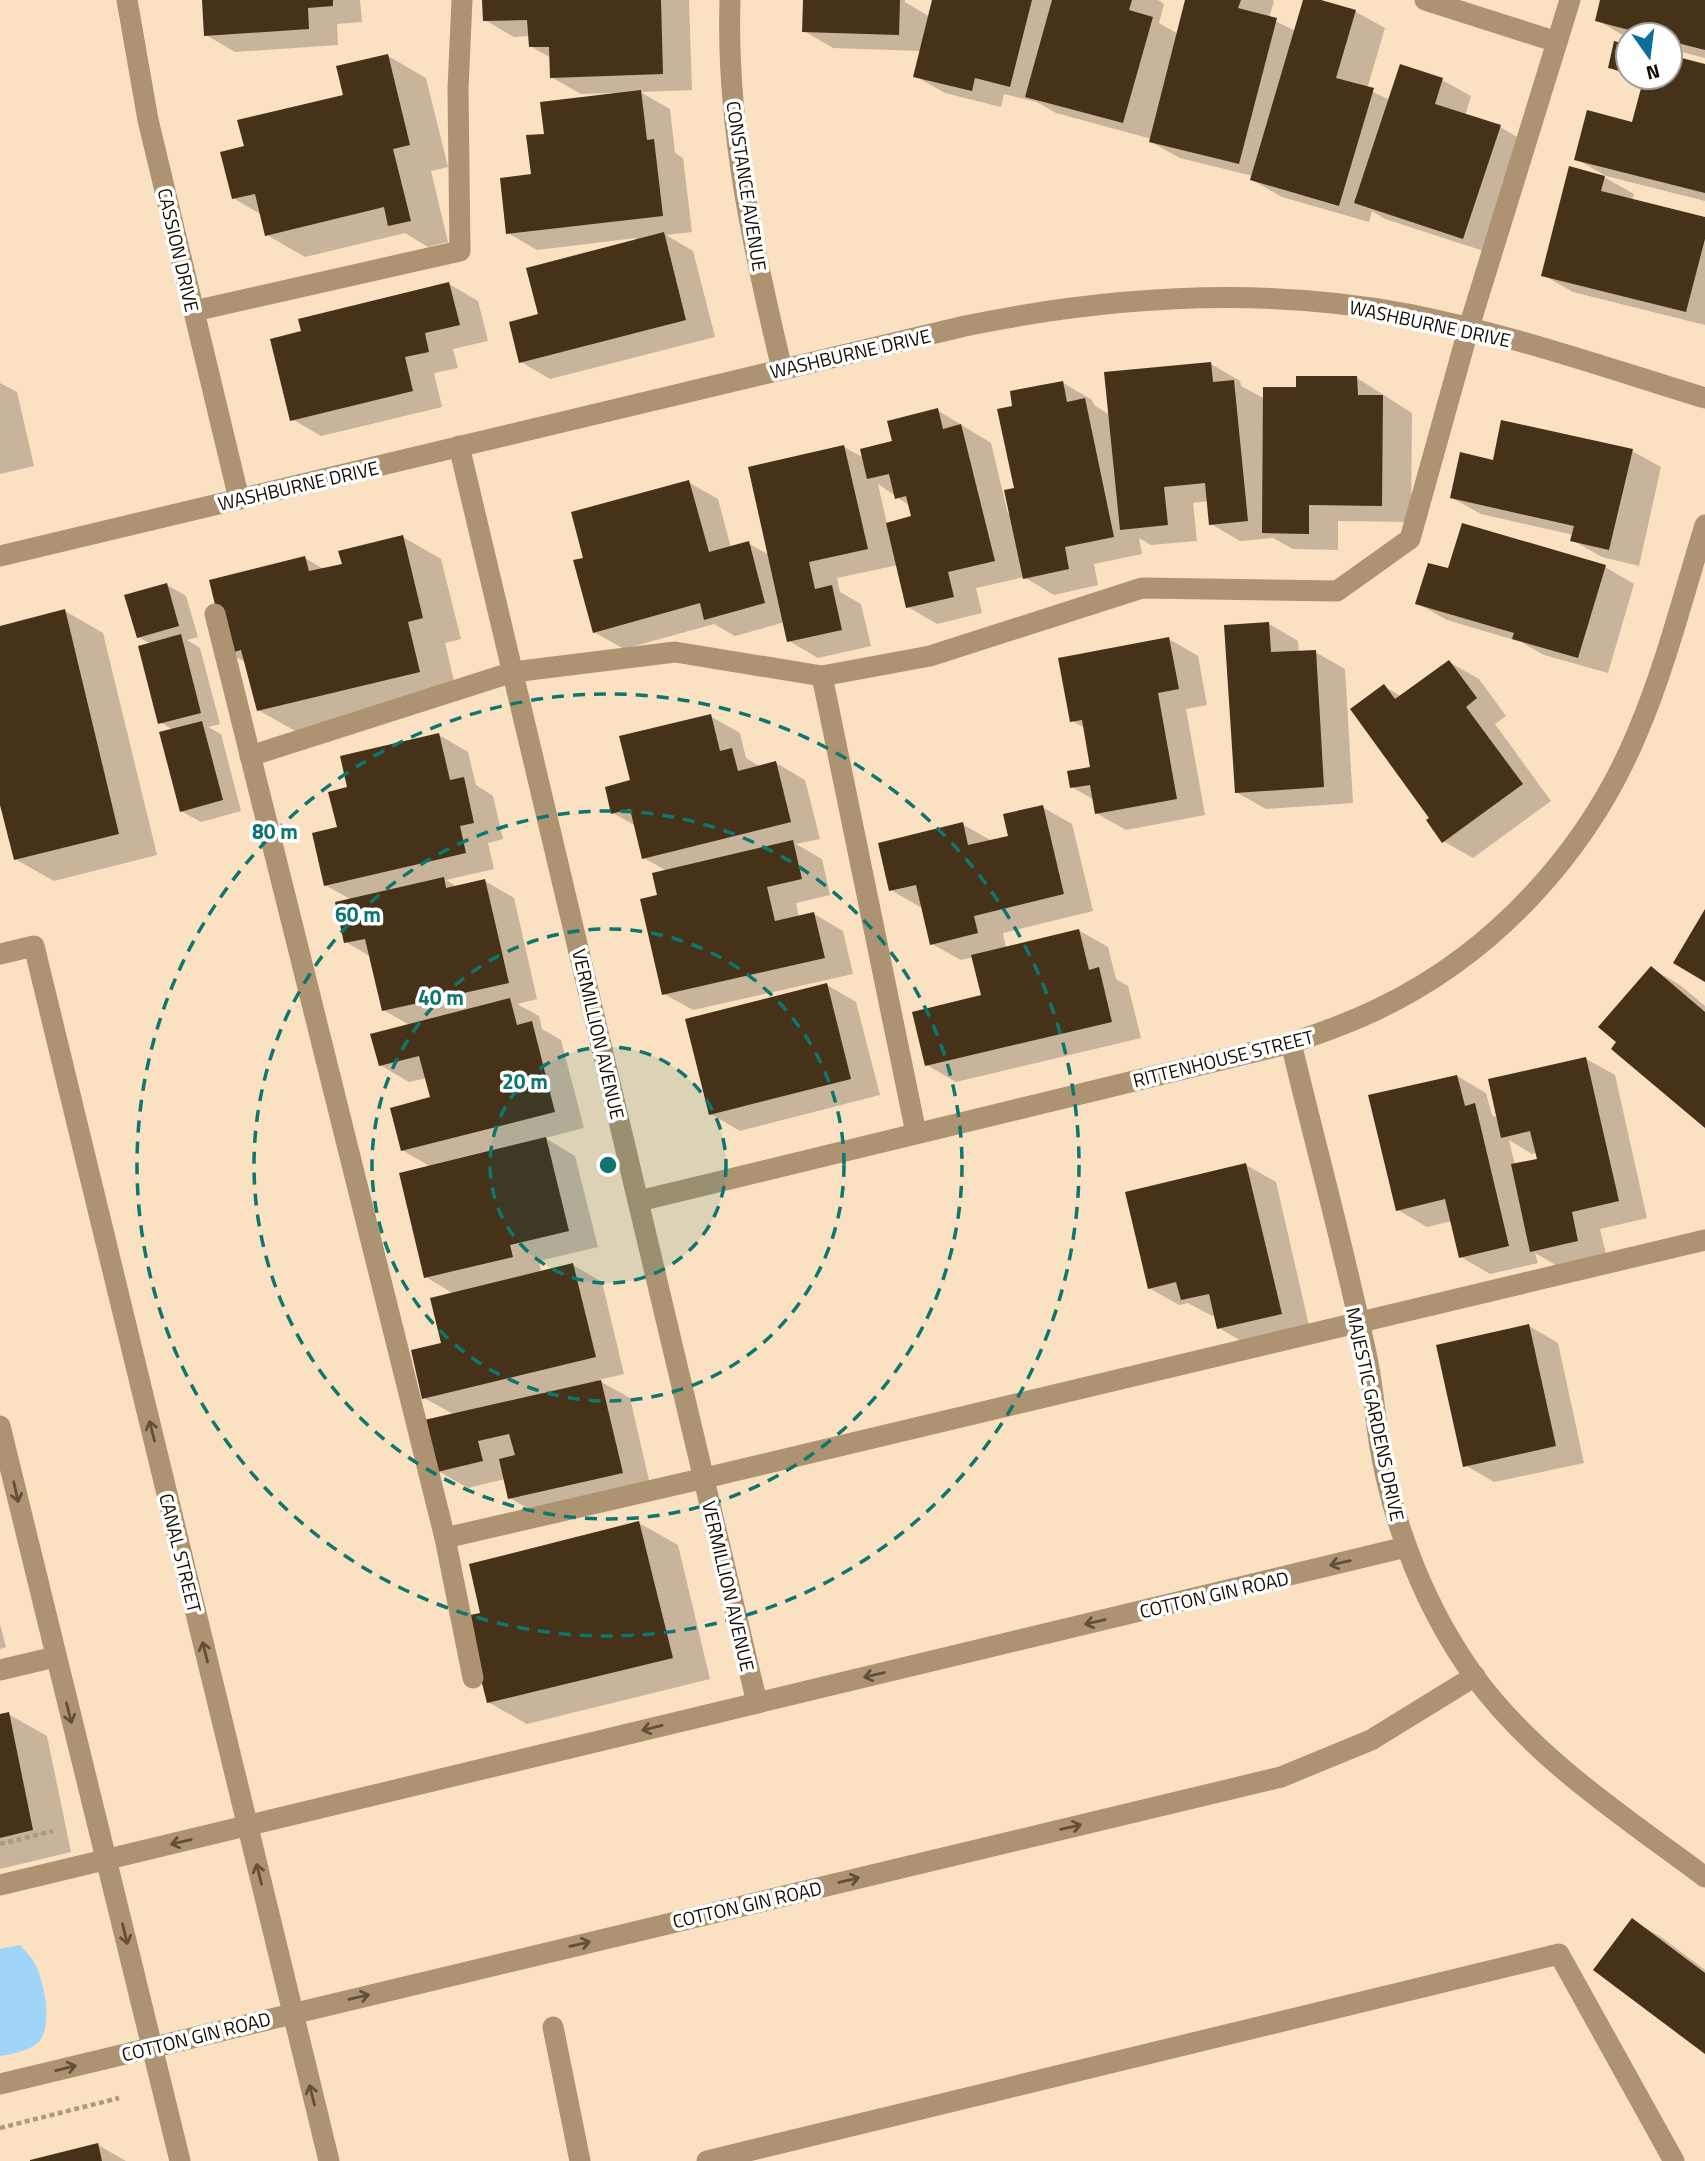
<svg xmlns="http://www.w3.org/2000/svg" width="1705" height="2161" viewBox="0 0 1705 2161" font-family="'Titillium Web',sans-serif">
  <style>
    .water { fill: #9ed5f8 }
    .shadow { fill: #0003; fill-rule: evenodd }
    .building { fill: #453218 }
    .lines { fill: none; stroke-linecap: round; stroke-linejoin: round }
    .path { stroke: #ab9981; stroke-width: 4.5; stroke-dasharray: 5 3.5; stroke-linecap: butt }
    .minor { stroke: #ad9371; stroke-width: 21 }
    .oneway { stroke: #60503a }
    .ring { fill: none; stroke: #0f766e; stroke-width: 3.5; stroke-dasharray: 12 9 }
    .labels { text-anchor: middle; dominant-baseline: central; stroke-width: 7; stroke-linejoin: round; paint-order: stroke }
    .street-label { font-size: 19px; fill: #140c03; stroke: #fff }
    .centre { fill: #0f766e; stroke: #fff; stroke-width: 3.5 }
    .ring-label { font-size: 21px; text-anchor: middle; font-weight: bold; fill: #0f766e; stroke: #fff; stroke-width: 7; stroke-linejoin: round; paint-order: stroke }
  </style>
  <rect width="100%" height="100%" fill="#f9e1c2"/>
  <path class="water" d="M 20,1945 C 24,1950 31,1956 34,1962 C 44,1980 52,2020 41,2039 C 34,2050 12,2054 0,2056 L 0,1949 Z"/>
  <g class="shadow">
    <path d="M 203,0 L 360,0 L 362,22 L 337,24 L 338,45 L 235,52 L 206,35 Z"/>
    <path d="M 484,0 L 689,0 L 692,90 L 640,92 L 670,109 L 675,153 L 683,158 L 692,232 L 666,235 L 693,251 L 715,337 L 550,379 L 521,362 L 540,316 L 636,241 L 636,238 L 537,250 L 508,233 L 533,176 L 546,135 L 615,95 L 615,93 L 581,94 L 551,77 L 551,58 L 530,46 L 530,36 L 514,37 L 485,20 Z"/>
    <path d="M 805,0 L 905,0 L 905,2 L 930,17 L 934,0 L 1158,0 L 1164,4 L 1159,23 L 1178,34 L 1187,0 L 1272,0 L 1274,1 L 1269,18 L 1296,31 L 1305,0 L 1315,0 L 1356,12 L 1385,28 L 1367,89 L 1390,100 L 1442,80 L 1471,96 L 1465,116 L 1500,127 L 1529,144 L 1493,254 L 1385,219 L 1372,211 L 1369,222 L 1282,197 L 1252,180 L 1253,176 L 1180,158 L 1151,142 L 1152,139 L 1056,113 L 1037,102 L 1004,94 L 1001,107 L 945,93 L 915,76 L 921,51 L 833,48 L 804,31 Z"/>
    <path d="M 1602,0 L 1705,0 L 1705,58 L 1670,49 L 1670,35 L 1628,35 L 1628,38 L 1626,37 L 1597,20 Z"/>
    <path d="M 1628,47 L 1628,77 L 1670,77 L 1670,57 L 1705,66 L 1705,201 L 1606,176 L 1576,159 L 1634,124 L 1644,85 L 1639,84 L 1610,67 Z"/>
    <path d="M 388,56 L 426,78 L 448,167 L 431,171 L 448,242 L 428,247 L 405,233 L 305,257 L 267,235 L 262,215 L 233,198 L 246,148 L 345,96 Z"/>
    <path d="M 1604,177 L 1634,194 L 1632,200 L 1705,219 L 1705,325 L 1573,292 L 1543,275 Z"/>
    <path d="M 449,284 L 478,301 L 488,341 L 453,349 L 458,368 L 434,373 L 442,407 L 321,436 L 292,419 L 303,332 Z"/>
    <path d="M 1211,364 L 1240,381 L 1241,386 L 1265,399 L 1298,389 L 1357,378 L 1412,413 L 1411,522 L 1338,521 L 1338,550 L 1293,549 L 1273,538 L 1240,541 L 1211,524 L 1209,501 L 1193,503 L 1197,541 L 1151,545 L 1139,538 L 1142,554 L 1094,564 L 1098,585 L 1054,595 L 1024,577 L 976,588 L 982,613 L 937,624 L 908,607 L 898,565 L 837,578 L 840,592 L 861,604 L 871,646 L 818,658 L 789,641 L 785,622 L 735,636 L 714,624 L 624,649 L 594,632 L 585,559 L 688,482 L 718,499 L 731,548 L 748,543 L 769,555 L 844,447 L 864,458 L 894,442 L 937,410 L 991,443 L 1008,514 L 1011,513 L 1016,489 L 1014,408 L 1063,383 L 1092,400 L 1094,405 L 1110,415 ZM 878,484 L 910,506 L 913,518 L 887,524 Z"/>
    <path d="M 0,383 L 17,392 L 34,466 L 0,474 Z"/>
    <path d="M 1632,451 L 1661,467 L 1639,566 L 1602,557 L 1572,540 L 1574,535 L 1481,514 L 1452,498 L 1494,462 Z"/>
    <path d="M 403,537 L 441,559 L 461,639 L 445,643 L 457,694 L 297,732 L 258,710 L 247,663 L 229,653 L 305,558 L 325,570 L 344,565 Z"/>
    <path d="M 1605,567 L 1634,584 L 1608,673 L 1544,655 L 1521,642 L 1447,620 L 1417,603 L 1450,570 Z"/>
    <path d="M 167,585 L 186,596 L 198,637 L 187,640 L 200,648 L 220,724 L 208,727 L 221,734 L 241,811 L 201,822 L 181,811 L 173,730 L 160,722 L 151,644 L 138,637 Z"/>
    <path d="M 65,611 L 103,633 L 157,855 L 54,881 L 15,859 L 0,794 L 0,627 Z"/>
    <path d="M 1269,624 L 1298,641 L 1299,653 L 1315,652 L 1345,669 L 1353,803 L 1266,809 L 1236,792 Z"/>
    <path d="M 1169,639 L 1198,656 L 1207,705 L 1186,709 L 1205,815 L 1126,830 L 1096,813 L 1094,800 L 1072,787 L 1092,768 L 1085,728 L 1072,721 Z"/>
    <path d="M 1449,662 L 1479,679 L 1506,716 L 1495,724 L 1551,801 L 1473,858 L 1443,841 L 1431,818 L 1384,686 L 1402,697 Z"/>
    <path d="M 710,716 L 740,733 L 746,758 L 761,767 L 776,763 L 805,780 L 820,839 L 796,844 L 822,859 L 830,895 L 796,903 L 799,918 L 814,914 L 843,931 L 853,974 L 693,1010 L 664,994 L 659,896 L 667,871 L 644,858 L 636,826 L 613,813 L 632,782 Z"/>
    <path d="M 439,735 L 468,752 L 476,785 L 493,796 L 503,839 L 488,843 L 494,869 L 446,880 L 457,887 L 485,881 L 514,898 L 537,999 L 517,1004 L 539,1016 L 542,1029 L 561,1040 L 584,1128 L 545,1138 L 575,1156 L 598,1247 L 539,1261 L 541,1273 L 573,1265 L 602,1282 L 624,1374 L 598,1380 L 630,1398 L 651,1489 L 539,1515 L 510,1498 L 505,1479 L 468,1488 L 438,1471 L 455,1415 L 424,1398 L 443,1344 L 454,1294 L 426,1277 L 431,1167 L 402,1150 L 432,1098 L 427,1078 L 409,1082 L 380,1065 L 410,1025 L 383,1010 L 371,957 L 346,942 L 352,900 L 325,885 L 349,788 Z"/>
    <path d="M 1042,807 L 1072,824 L 1093,911 L 1003,933 L 1006,948 L 1078,930 L 1108,947 L 1116,979 L 1128,986 L 1141,1038 L 956,1082 L 927,1065 L 983,996 L 974,957 L 961,960 L 932,944 L 923,906 L 920,907 L 891,890 L 962,824 L 992,841 L 1010,837 Z"/>
    <path d="M 1651,968 L 1680,985 L 1705,1006 L 1705,1126 Z"/>
    <path d="M 827,985 L 856,1002 L 880,1095 L 740,1131 L 711,1114 Z"/>
    <path d="M 1586,1059 L 1615,1075 L 1647,1218 L 1600,1229 L 1607,1258 L 1561,1268 L 1535,1253 L 1538,1263 L 1490,1274 L 1461,1257 L 1452,1221 L 1427,1227 L 1398,1210 L 1457,1076 L 1486,1093 L 1492,1115 L 1499,1119 ZM 1509,1140 L 1532,1154 L 1537,1152 L 1539,1160 L 1515,1165 Z"/>
    <path d="M 1246,1165 L 1276,1182 L 1310,1330 L 1248,1345 L 1219,1328 L 1216,1315 L 1212,1316 L 1188,1303 L 1179,1305 L 1149,1288 Z"/>
    <path d="M 1529,1326 L 1558,1343 L 1584,1463 L 1494,1482 L 1465,1465 Z"/>
    <path d="M 639,1523 L 678,1545 L 710,1679 L 527,1724 L 488,1702 L 482,1614 Z"/>
    <path d="M 0,1624 L 6,1647 L 0,1649 Z"/>
    <path d="M 8,1714 L 47,1736 L 71,1852 L 0,1869 L 0,1716 Z"/>
    <path d="M 1632,1920 L 1661,1937 L 1705,1970 L 1705,2052 Z"/>
    <path d="M 98,2145 L 126,2161 L 33,2161 Z"/>
  </g>
  <g class="building">
    <path d="M 202,0 L 333,0 L 333,6 L 308,8 L 309,29 L 204,36 Z"/>
    <path d="M 482,0 L 661,0 L 663,74 L 550,78 L 549,47 L 529,47 L 527,20 L 483,21 Z"/>
    <path d="M 803,0 L 900,0 L 899,35 L 802,32 Z"/>
    <path d="M 932,0 L 1032,0 L 1010,87 L 975,78 L 972,91 L 913,77 Z"/>
    <path d="M 1052,0 L 1132,0 L 1129,10 L 1153,17 L 1123,123 L 1025,97 Z"/>
    <path d="M 1185,0 L 1241,0 L 1238,8 L 1277,18 L 1239,164 L 1149,142 Z"/>
    <path d="M 1303,0 L 1321,0 L 1356,10 L 1336,78 L 1374,88 L 1339,206 L 1250,180 Z"/>
    <path d="M 1600,0 L 1705,0 L 1705,50 L 1670,41 L 1670,35 L 1648,35 L 1595,21 Z"/>
    <path d="M 1614,41 L 1628,45 L 1628,73 L 1608,68 Z"/>
    <path d="M 388,54 L 410,145 L 393,149 L 411,221 L 388,226 L 384,207 L 265,236 L 255,194 L 232,199 L 220,152 L 244,146 L 237,120 L 343,95 L 336,66 Z"/>
    <path d="M 1670,55 L 1705,64 L 1705,193 L 1574,160 L 1587,110 L 1632,122 L 1644,77 L 1670,77 Z"/>
    <path d="M 1400,64 L 1443,78 L 1435,104 L 1501,125 L 1463,239 L 1354,203 Z"/>
    <path d="M 641,90 L 647,140 L 654,139 L 663,216 L 506,234 L 500,178 L 531,174 L 526,135 L 544,134 L 540,102 Z"/>
    <path d="M 1569,166 L 1605,176 L 1601,191 L 1705,217 L 1705,239 L 1686,312 L 1541,276 Z"/>
    <path d="M 664,232 L 686,320 L 519,363 L 509,322 L 538,314 L 526,268 Z"/>
    <path d="M 449,282 L 460,325 L 425,333 L 429,352 L 405,357 L 413,391 L 290,421 L 270,339 L 301,331 L 298,319 Z"/>
    <path d="M 1211,362 L 1213,382 L 1234,380 L 1248,521 L 1209,525 L 1205,483 L 1164,487 L 1168,525 L 1120,530 L 1104,372 Z"/>
    <path d="M 1296,376 L 1357,376 L 1358,395 L 1383,395 L 1382,506 L 1309,505 L 1309,534 L 1262,533 L 1263,387 L 1296,387 Z"/>
    <path d="M 1063,381 L 1067,402 L 1085,398 L 1114,537 L 1065,547 L 1069,569 L 1023,579 L 1004,490 L 1014,488 L 997,409 L 1012,406 L 1010,391 Z"/>
    <path d="M 938,408 L 943,429 L 961,424 L 995,561 L 948,572 L 954,597 L 906,608 L 886,523 L 911,516 L 906,496 L 895,499 L 889,474 L 867,479 L 860,449 L 892,441 L 887,421 Z"/>
    <path d="M 1501,420 L 1633,449 L 1609,550 L 1570,541 L 1574,526 L 1450,498 L 1460,452 L 1493,460 Z"/>
    <path d="M 844,445 L 868,549 L 809,562 L 815,589 L 832,585 L 842,630 L 787,642 L 748,467 Z"/>
    <path d="M 689,480 L 709,552 L 749,541 L 765,603 L 704,620 L 700,603 L 593,633 L 573,560 L 583,558 L 571,512 Z"/>
    <path d="M 1462,523 L 1606,565 L 1578,658 L 1512,639 L 1514,633 L 1415,604 L 1428,563 L 1448,568 Z"/>
    <path d="M 403,535 L 423,618 L 408,622 L 420,672 L 257,711 L 241,650 L 227,654 L 209,580 L 305,556 L 309,571 L 342,564 L 338,551 Z"/>
    <path d="M 167,583 L 179,626 L 137,638 L 124,595 Z"/>
    <path d="M 65,609 L 119,834 L 14,860 L 0,805 L 0,626 Z"/>
    <path d="M 1269,622 L 1271,652 L 1316,650 L 1324,787 L 1235,793 L 1224,625 Z"/>
    <path d="M 181,634 L 201,713 L 158,724 L 138,646 Z"/>
    <path d="M 1169,637 L 1179,689 L 1158,693 L 1177,799 L 1095,814 L 1090,785 L 1070,788 L 1067,771 L 1090,767 L 1082,720 L 1070,722 L 1058,658 Z"/>
    <path d="M 1449,660 L 1477,698 L 1466,707 L 1523,784 L 1442,843 L 1426,820 L 1429,818 L 1350,709 L 1384,684 L 1395,699 Z"/>
    <path d="M 711,714 L 720,751 L 732,748 L 738,771 L 776,761 L 791,822 L 642,859 L 630,809 L 611,814 L 605,787 L 630,780 L 619,736 Z"/>
    <path d="M 202,721 L 223,800 L 180,812 L 159,732 Z"/>
    <path d="M 439,733 L 450,780 L 464,777 L 474,823 L 460,826 L 466,853 L 324,886 L 312,833 L 337,827 L 328,792 L 347,787 L 340,756 Z"/>
    <path d="M 1043,805 L 1064,894 L 974,916 L 978,933 L 930,945 L 916,885 L 889,891 L 878,843 L 963,822 L 968,845 L 1008,836 L 1003,814 Z"/>
    <path d="M 793,840 L 802,879 L 767,887 L 775,921 L 814,912 L 825,958 L 662,995 L 640,899 L 657,895 L 652,873 Z"/>
    <path d="M 444,877 L 446,888 L 485,879 L 509,983 L 382,1011 L 365,939 L 344,943 L 335,902 Z"/>
    <path d="M 1705,909 L 1705,982 L 1673,963 Z"/>
    <path d="M 1079,929 L 1089,970 L 1099,967 L 1112,1022 L 925,1066 L 912,1012 L 981,995 L 971,955 Z"/>
    <path d="M 1651,966 L 1705,1012 L 1705,1128 L 1611,1049 L 1616,1042 L 1598,1027 Z"/>
    <path d="M 827,983 L 851,1079 L 709,1115 L 685,1019 Z"/>
    <path d="M 510,998 L 517,1025 L 532,1021 L 555,1112 L 401,1151 L 390,1108 L 430,1097 L 419,1056 L 379,1066 L 370,1034 Z"/>
    <path d="M 1586,1057 L 1619,1201 L 1572,1212 L 1578,1241 L 1530,1252 L 1511,1164 L 1537,1159 L 1530,1131 L 1501,1138 L 1488,1079 Z"/>
    <path d="M 1457,1075 L 1465,1106 L 1475,1103 L 1509,1246 L 1459,1258 L 1445,1199 L 1396,1211 L 1368,1095 Z"/>
    <path d="M 546,1137 L 569,1231 L 510,1245 L 513,1257 L 424,1278 L 399,1173 Z"/>
    <path d="M 1246,1163 L 1282,1314 L 1217,1329 L 1209,1294 L 1181,1300 L 1176,1282 L 1148,1289 L 1125,1192 Z"/>
    <path d="M 573,1263 L 596,1357 L 422,1399 L 411,1350 L 441,1343 L 430,1298 Z"/>
    <path d="M 1529,1324 L 1556,1446 L 1463,1467 L 1436,1345 Z"/>
    <path d="M 601,1380 L 623,1473 L 508,1499 L 499,1459 L 515,1455 L 509,1434 L 478,1441 L 483,1461 L 437,1472 L 424,1420 Z"/>
    <path d="M 639,1521 L 673,1658 L 487,1703 L 465,1616 L 480,1613 L 469,1564 Z"/>
    <path d="M 9,1712 L 33,1830 L 0,1838 L 0,1714 Z"/>
    <path d="M 1632,1918 L 1705,1973 L 1705,2054 L 1593,1970 Z"/>
    <path d="M 98,2143 L 102,2161 L 30,2161 L 30,2160 Z"/>
  </g>
  <g class="lines">
    <g class="path">
      <path d="M 0,1844 L 53,1831"/>
      <path d="M 0,2128 L 119,2098"/>
    </g>
    <g class="minor">
      <path d="M 127,0 L 148,120 L 239,499"/>
      <path d="M 730,0 C 726,126 753,248 782,369"/>
      <path d="M 1425,0 L 1557,42"/>
      <path d="M 194,311 L 460,251 L 458,89 L 462,0"/>
      <path d="M 459,446 L 757,1703"/>
      <path d="M 0,556 L 965,326 C 1111,296 1261,286 1408,314 C 1509,334 1607,368 1705,398"/>
      <path d="M 215,614 L 445,1538 L 473,1678"/>
      <path d="M 822,676 L 916,1133"/>
      <path d="M 250,756 L 513,672 L 675,652 L 822,676 L 930,656 L 1142,588 L 1337,591 L 1410,539 L 1469,327 L 1570,0"/>
      <path d="M 0,954 L 34,946 L 329,2161"/>
      <path d="M 1291,1043 C 1316,1148 1345,1252 1367,1358 C 1373,1387 1375,1417 1380,1447 C 1394,1528 1426,1609 1474,1676 C 1535,1759 1623,1816 1705,1877"/>
      <path d="M 639,1201 L 1291,1043 C 1321,1033 1352,1022 1380,1008 C 1496,952 1589,850 1638,731 C 1666,665 1684,593 1705,525"/>
      <path d="M 0,1426 L 180,2161"/>
      <path d="M 445,1538 L 705,1478 L 1705,1240"/>
      <path d="M 0,1670 L 55,1657"/>
      <path d="M 0,1885 L 1406,1547"/>
      <path d="M 553,2027 L 580,2161"/>
      <path d="M 0,2084 L 1281,1777 L 1371,1740 L 1475,1676"/>
      <path d="M 707,2161 L 1559,1954 L 1674,2161"/>
    </g>
  </g>
  <defs><path id="oneway-shaft" d="M-6 0H5M1.5-3L5.5 0L1.5 3" fill="none" stroke-width="1.6" stroke-linecap="round" stroke-linejoin="round" transform="scale(1.75)"/></defs>
  <g class="oneway">
    <use href="#oneway-shaft" transform="translate(152 1431) rotate(-104)"/>
    <use href="#oneway-shaft" transform="translate(16 1492) rotate(77)"/>
    <use href="#oneway-shaft" transform="translate(1340 1563) rotate(167)"/>
    <use href="#oneway-shaft" transform="translate(1095 1622) rotate(167)"/>
    <use href="#oneway-shaft" transform="translate(205 1652) rotate(-104)"/>
    <use href="#oneway-shaft" transform="translate(874 1675) rotate(167)"/>
    <use href="#oneway-shaft" transform="translate(69 1713) rotate(76)"/>
    <use href="#oneway-shaft" transform="translate(652 1728) rotate(166)"/>
    <use href="#oneway-shaft" transform="translate(1071 1827) rotate(-13)"/>
    <use href="#oneway-shaft" transform="translate(181 1842) rotate(167)"/>
    <use href="#oneway-shaft" transform="translate(259 1874) rotate(-104)"/>
    <use href="#oneway-shaft" transform="translate(849 1880) rotate(-13)"/>
    <use href="#oneway-shaft" transform="translate(125 1934) rotate(76)"/>
    <use href="#oneway-shaft" transform="translate(580 1944) rotate(-13)"/>
    <use href="#oneway-shaft" transform="translate(359 1997) rotate(-13)"/>
    <use href="#oneway-shaft" transform="translate(66 2068) rotate(-14)"/>
    <use href="#oneway-shaft" transform="translate(312 2095) rotate(-104)"/>
  </g>
  <circle cx="608" cy="1165" r="118" fill="#0f766e" fill-opacity=".12"/>
  <g class="ring">
    <circle cx="608" cy="1165" r="118"/>
    <circle cx="608" cy="1165" r="236"/>
    <circle cx="608" cy="1165" r="354"/>
    <circle cx="608" cy="1165" r="471"/>
  </g>
  <g class="labels">
    <g class="street-label">
      <text transform="translate(747 186) rotate(81)">CONSTANCE AVENUE</text>
      <text transform="translate(179 250) rotate(77)">CASSION DRIVE</text>
      <text transform="translate(1430 323) rotate(12)">WASHBURNE DRIVE</text>
      <text transform="translate(850 353) rotate(-13)">WASHBURNE DRIVE</text>
      <text transform="translate(298 485) rotate(-13)">WASHBURNE DRIVE</text>
      <text transform="translate(599 1034) rotate(77)">VERMILLION AVENUE</text>
      <text transform="translate(1223 1058) rotate(-14)">RITTENHOUSE STREET</text>
      <text transform="translate(1376 1414) rotate(78)">MAJESTIC GARDENS DRIVE</text>
      <text transform="translate(181 1553) rotate(76)">CANAL STREET</text>
      <text transform="translate(729 1586) rotate(77)">VERMILLION AVENUE</text>
      <text transform="translate(1214 1594) rotate(-13)">COTTON GIN ROAD</text>
      <text transform="translate(747 1904) rotate(-13)">COTTON GIN ROAD</text>
      <text transform="translate(196 2036) rotate(-14)">COTTON GIN ROAD</text>
    </g>
  </g>
  <circle cx="608" cy="1165" r="10" class="centre"/>
  <g class="ring-label">
    <text x="275" y="839">80 m</text>
    <text x="358" y="922">60 m</text>
    <text x="441" y="1005">40 m</text>
    <text x="525" y="1089">20 m</text>
  </g>
  <g transform="translate(1649 56) rotate(166)"><circle r="33" fill="#ffffff" stroke="#a19e9a" stroke-width="2"/>
  <path d="M0-5L12 26L0 18L-12 26Z" fill="#0c6e9c"/>
  <text y="-10" font-size="19" font-weight="bold" text-anchor="middle" fill="#140c03">N</text>
  </g>
</svg>
